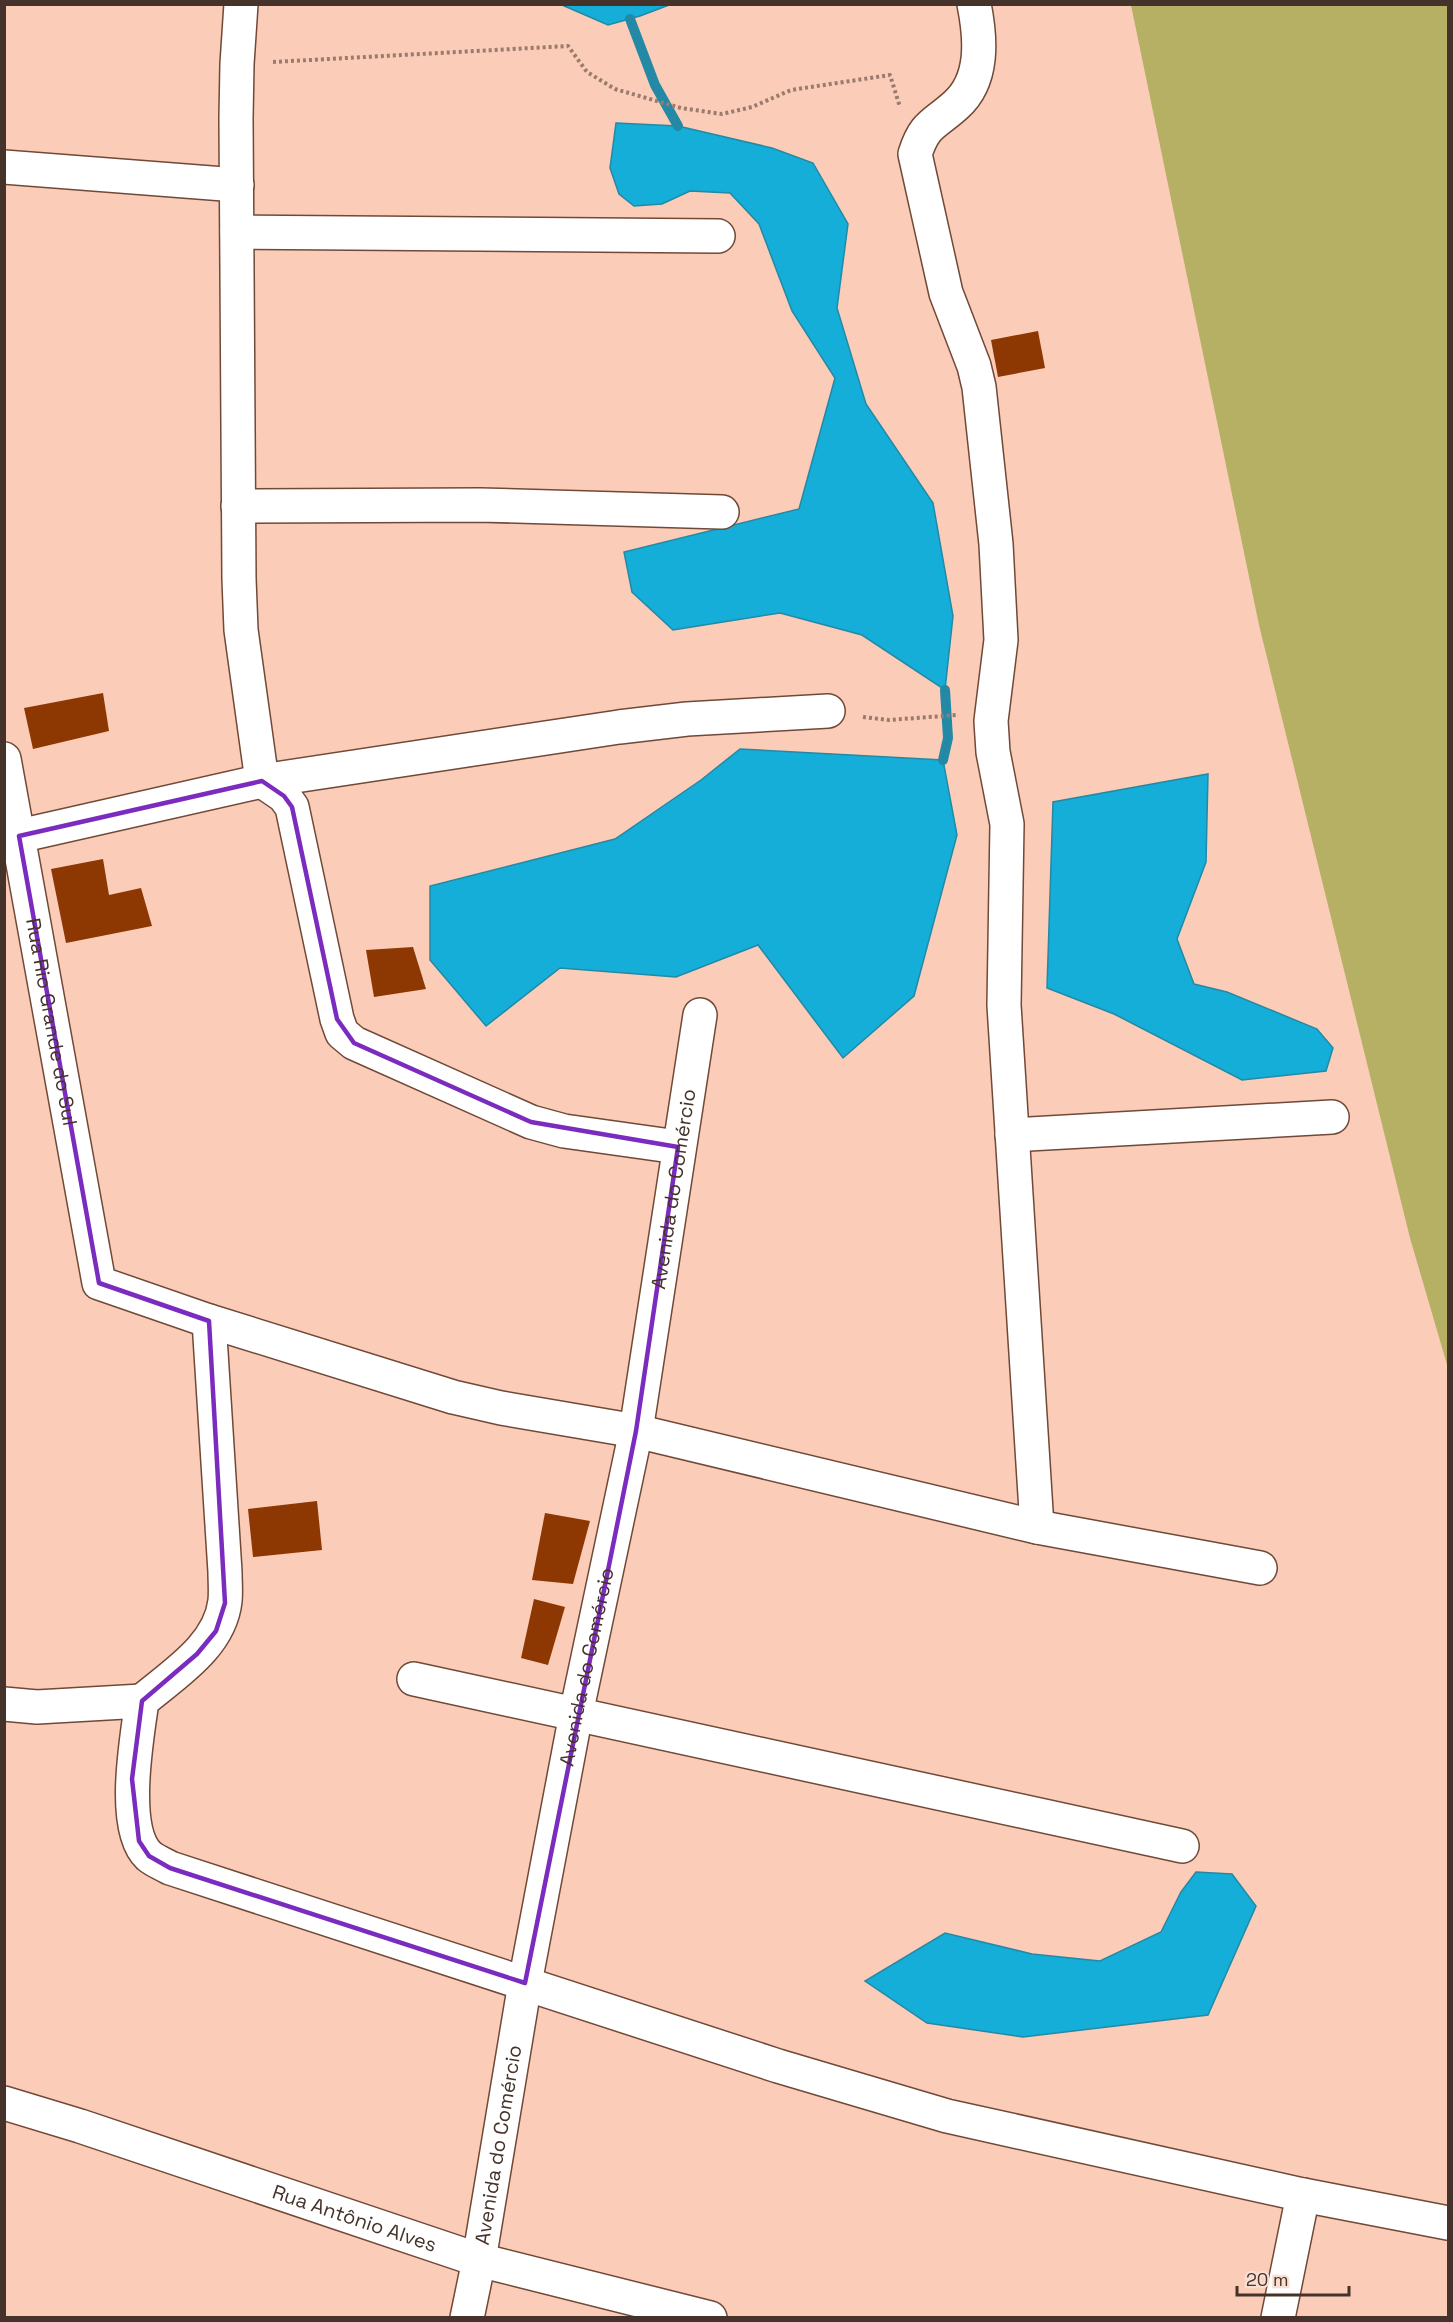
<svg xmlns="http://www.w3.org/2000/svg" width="1453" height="2322" viewBox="0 0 1453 2322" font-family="'Space Grotesk',sans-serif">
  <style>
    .green { fill: #b6b065 }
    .water { fill: #14aed9; stroke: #2389a5; stroke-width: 1.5 }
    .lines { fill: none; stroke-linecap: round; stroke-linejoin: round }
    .stream { stroke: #2389a5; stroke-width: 10 }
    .building { fill: #8d3703 }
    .street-casing { stroke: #704938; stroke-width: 36 }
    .path { stroke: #9b7b6d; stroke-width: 4; stroke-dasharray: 3 3; stroke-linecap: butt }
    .street { stroke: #fff; stroke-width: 33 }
    .marked { fill: none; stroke: #7b2cbf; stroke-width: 4.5; stroke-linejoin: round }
    .labels { text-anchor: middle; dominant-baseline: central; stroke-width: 6; stroke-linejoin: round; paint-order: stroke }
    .street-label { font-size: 20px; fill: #45332b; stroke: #fbded2 }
  </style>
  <rect width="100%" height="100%" fill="#fbccb8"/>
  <path class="green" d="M 1131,5 L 1448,5 L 1448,1368 L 1410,1238 L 1259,625 Z"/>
  <g class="water">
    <path d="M 562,5 L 669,5 L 640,16 L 608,25 Z"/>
    <path d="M 616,123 L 678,126 L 772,148 L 813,163 L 848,224 L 837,308 L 866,404 L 933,503 L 953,616 L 945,690 L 862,635 L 780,613 L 673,630 L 632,592 L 624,552 L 799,509 L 835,378 L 792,311 L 759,224 L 730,193 L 690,191 L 662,204 L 634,206 L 619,194 L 610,168 Z"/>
    <path d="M 740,749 L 943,760 L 957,835 L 914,996 L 843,1058 L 758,945 L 676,977 L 560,968 L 486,1026 L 430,960 L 430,886 L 615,839 L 701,780 Z"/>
    <path d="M 1208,774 L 1206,862 L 1177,939 L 1194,984 L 1227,992 L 1317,1029 L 1333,1048 L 1326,1071 L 1242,1080 L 1114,1014 L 1047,988 L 1053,802 Z"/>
    <path d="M 1196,1872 L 1232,1874 L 1256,1906 L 1208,2015 L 1023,2037 L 927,2023 L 865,1981 L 945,1933 L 1032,1954 L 1100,1961 L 1161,1932 L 1181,1892 Z"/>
  </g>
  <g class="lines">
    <g class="stream">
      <path d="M 630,19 L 655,85 L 678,126"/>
      <path d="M 943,760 L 948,738 L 945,690"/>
    </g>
  </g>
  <g class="building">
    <path d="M 1038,331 L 1045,368 L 998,377 L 991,340 Z"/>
    <path d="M 103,693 L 109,731 L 33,749 L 24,708 Z"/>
    <path d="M 103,859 L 109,895 L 141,888 L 152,926 L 66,943 L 51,869 Z"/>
    <path d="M 413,947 L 426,989 L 374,997 L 366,950 Z"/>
    <path d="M 317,1501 L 322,1550 L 253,1557 L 248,1509 Z"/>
    <path d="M 545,1513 L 590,1521 L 573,1584 L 532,1580 Z"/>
    <path d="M 534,1599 L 565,1607 L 548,1665 L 521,1658 Z"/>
  </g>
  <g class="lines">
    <defs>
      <g id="street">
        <path d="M 241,4 L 237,64 L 236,118 L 239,579 L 241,630 L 262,781 L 284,796 L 292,807 L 337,1019 L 342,1033 L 354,1043 L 531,1122 L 564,1131 L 678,1147"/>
        <path d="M 974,4 C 981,39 984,80 956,105 C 934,125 925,123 915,154 L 946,293 L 974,366 L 979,387 L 996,544 L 1001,640 L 991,721 L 993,752 L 1007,824 L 1004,1005 L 1037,1527"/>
        <path d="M 4,167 L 237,185"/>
        <path d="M 237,232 L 718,236"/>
        <path d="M 238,506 L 480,505 L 722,512"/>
        <path id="s1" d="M 4,759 L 99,1283 L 209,1321 L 453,1397 L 501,1408 L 636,1431 L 1037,1527 L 1260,1568"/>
        <path d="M 19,836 L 262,781 L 619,727 L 687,719 L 828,711"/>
        <path d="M 1012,1135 L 1332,1117"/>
        <path d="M 209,1321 L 225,1572 C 225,1582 226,1591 225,1601 C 220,1646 174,1674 142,1701 C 137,1737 120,1829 149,1856 C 155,1861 163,1864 170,1868 L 778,2066 L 947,2116 L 1303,2195 L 1448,2223"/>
        <path d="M 414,1679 L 1182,1846"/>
        <path d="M 4,1704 L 37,1707 L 142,1701"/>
        <path id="s2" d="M 4,2103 L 80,2126 L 479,2260 L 710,2318"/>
        <path id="s3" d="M 467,2318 L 479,2260 L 525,1983 L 576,1714 L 636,1431 L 700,1015"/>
        <path d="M 1278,2318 L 1303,2195"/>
      </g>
    </defs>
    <use href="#street" class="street-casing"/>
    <g class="path">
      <path d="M 273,62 L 568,46 L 587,72 L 615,89 L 681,108 L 722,114 L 752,107 L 791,90 L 890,75 L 900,107"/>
      <path d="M 863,717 L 889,720 L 957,715"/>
    </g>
    <use href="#street" class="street"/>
  </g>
  <path class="marked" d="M 262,781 L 284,796 L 292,807 L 337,1019 L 354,1043 L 531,1122 L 678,1147 L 636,1431 L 525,1983 L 170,1868 L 149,1856 L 139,1841 L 132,1779 L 142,1701 L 197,1654 L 216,1631 L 225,1603 L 209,1321 L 99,1283 L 19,836 Z"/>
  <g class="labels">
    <g class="street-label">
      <text stroke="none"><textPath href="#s1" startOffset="267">Rua Rio Grande do Sul</textPath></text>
      <text stroke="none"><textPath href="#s3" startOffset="1148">Avenida do Comércio</textPath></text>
      <text stroke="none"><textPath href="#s3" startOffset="662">Avenida do Comércio</textPath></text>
      <text stroke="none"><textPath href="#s3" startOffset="176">Avenida do Comércio</textPath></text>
      <text stroke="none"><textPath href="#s2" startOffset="369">Rua Antônio Alves</textPath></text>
    </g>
  </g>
  <rect width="1453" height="2322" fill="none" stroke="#45332b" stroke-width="12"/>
  <path d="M1237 2286v9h112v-9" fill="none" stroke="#45332b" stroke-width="3"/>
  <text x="1246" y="2286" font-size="18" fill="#45332b" stroke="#fbded2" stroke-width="4.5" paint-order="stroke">20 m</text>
</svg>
